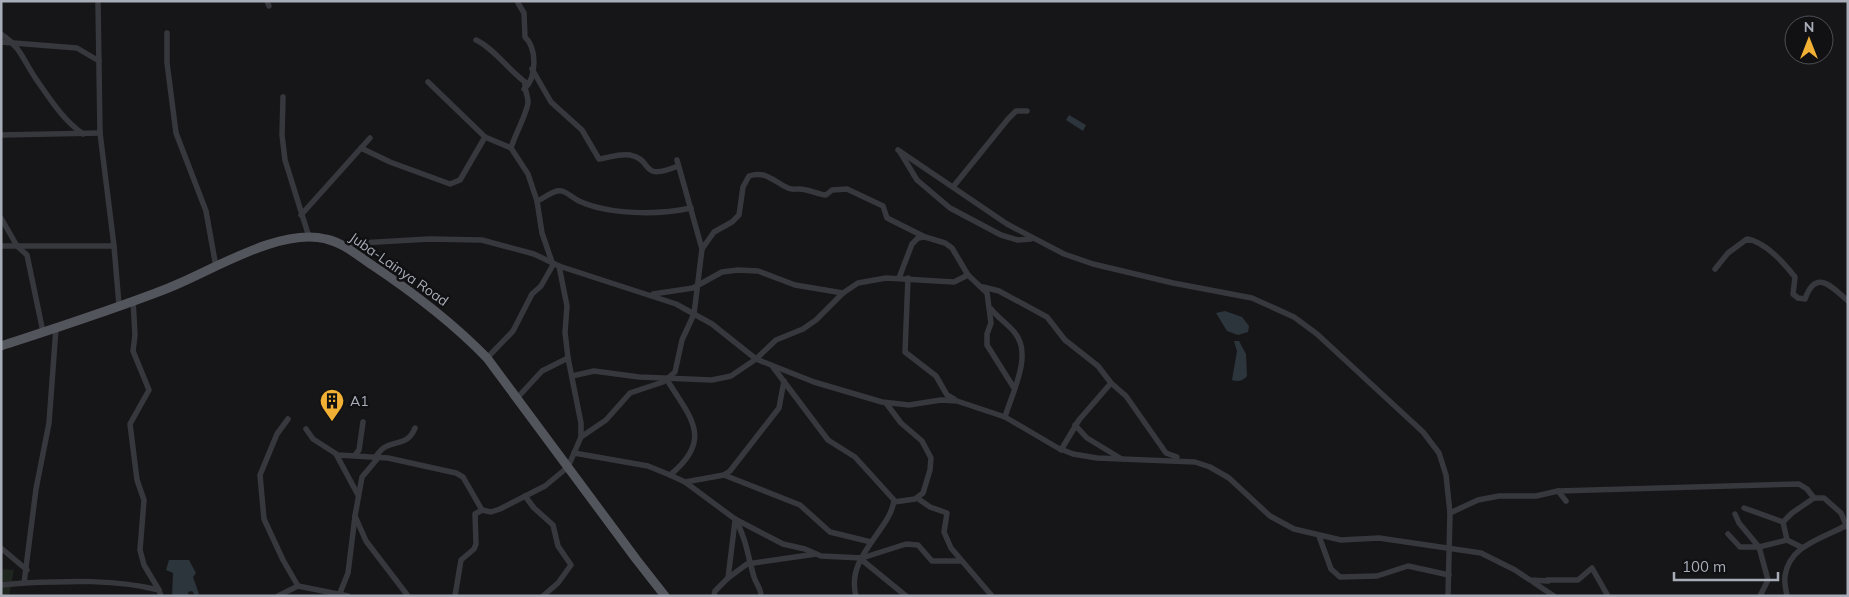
<svg xmlns="http://www.w3.org/2000/svg" width="1849" height="597" viewBox="0 0 1849 597" font-family="Mulish,sans-serif">
  <style>
    .green { fill: #1e261f }
    .water { fill: #2c353c }
    .lines { fill: none; stroke-linecap: round; stroke-linejoin: round }
    .minor { stroke: #37383d; stroke-width: 5.5 }
    .primary { stroke: #53555c; stroke-width: 9 }
    .labels { text-anchor: middle; dominant-baseline: central; stroke-width: 5; stroke-linejoin: round; paint-order: stroke }
    .street-label { font-size: 14px; fill: #a8adb8; stroke: #111113 }
    .poi-label { font-size: 14px; fill: #a8adb8; stroke: #111113; text-anchor: start }
  </style>
  <rect width="100%" height="100%" fill="#161618"/>
  <path class="green" d="M 1,569 L 14,570 L 9,596 L 1,596 Z"/>
  <g class="water">
    <path d="M 1069,115 L 1086,125 L 1083,131 L 1066,120 Z"/>
    <path d="M 1225,311 L 1242,317 L 1249,326 L 1248,332 L 1238,335 L 1227,331 L 1216,313 Z"/>
    <path d="M 1234,341 L 1239,341 L 1246,354 L 1247,376 C 1243,381 1238,382 1232,380 L 1237,351 Z"/>
    <path d="M 169,560 L 189,560 L 196,573 L 193,577 L 199,594 L 195,595 L 192,591 L 188,592 L 189,596 L 172,596 L 173,573 L 166,570 Z"/>
  </g>
  <g class="lines">
    <g class="minor">
      <path d="M 98,1 L 100,133 L 114,246"/>
      <path d="M 267,1 L 269,6"/>
      <path d="M 518,3 L 524,13 L 525,37 C 537,48 537,78 524,89"/>
      <path d="M 167,33 L 167,63 L 176,133 L 206,211 L 216,267"/>
      <path d="M 1,34 C 21,47 23,60 36,79 C 50,99 63,120 83,134"/>
      <path d="M 476,40 C 492,47 509,70 525,82 C 524,90 528,95 528,102 C 528,111 514,137 511,148 L 528,174 L 537,201 L 542,233 L 553,265"/>
      <path d="M 1,42 L 77,48 L 99,61"/>
      <path d="M 532,69 L 551,102 L 582,130 L 599,159 C 609,158 619,153 630,155 C 655,160 638,182 678,166"/>
      <path d="M 428,82 L 485,137 L 511,148"/>
      <path d="M 283,97 L 282,135 L 285,160 L 309,237"/>
      <path d="M 1,135 L 100,133"/>
      <path d="M 361,148 L 390,162 L 450,184 L 460,180 L 485,137"/>
      <path d="M 898,150 L 1007,224 L 1064,254 L 1093,264 L 1173,283 L 1252,298 L 1294,317 L 1317,334 L 1423,432 L 1439,453 L 1446,475 L 1450,513 L 1448,596"/>
      <path d="M 900,152 L 917,180 L 950,208 L 1001,235 L 1018,240 L 1031,239"/>
      <path d="M 677,160 L 702,249"/>
      <path d="M 953,187 L 1008,119 L 1016,111 L 1027,111"/>
      <path d="M 537,201 C 545,198 554,189 562,191 C 568,193 573,198 579,201 C 609,215 659,215 691,208"/>
      <path d="M 301,215 L 370,138"/>
      <path d="M 1,218 L 17,246 L 27,255 L 43,332"/>
      <path d="M 343,244 L 429,239 L 482,240 L 534,254 L 559,266 L 567,306 L 565,332 L 568,358 L 581,423 L 581,437 L 568,467 L 545,486 L 500,509 L 491,512 L 482,510 L 475,514 L 476,544 L 474,549 L 461,560 L 455,596"/>
      <path d="M 1,246 L 114,246 L 119,305"/>
      <path d="M 559,266 L 676,304 L 712,324 L 756,359 L 814,382 L 882,402 L 909,405 L 941,400 L 957,401 L 1005,417 L 1058,448 L 1073,454 L 1097,458 L 1195,462 L 1210,467 L 1229,478 L 1270,516 L 1294,529 L 1341,540 L 1379,538 L 1481,553 L 1515,570 L 1530,580 L 1548,581"/>
      <path d="M 1715,269 L 1728,253 L 1747,239 C 1765,242 1784,263 1795,277 L 1793,294 L 1798,298 L 1805,299 C 1816,268 1832,287 1848,301"/>
      <path d="M 899,278 L 912,244 L 918,238 L 925,237 L 945,243 L 952,248 L 968,275 L 987,293 L 991,323 L 987,334 L 987,345 L 1014,388"/>
      <path d="M 908,278 L 905,352 L 936,376 L 947,395 L 954,399"/>
      <path d="M 983,287 L 999,291 L 1047,317 L 1065,340 L 1098,366 L 1111,383 L 1126,396 L 1166,453 L 1177,457"/>
      <path d="M 653,294 L 693,288 L 722,272 L 738,270 L 758,271 L 795,285 L 843,293"/>
      <path d="M 133,300 L 135,335 L 133,351 L 149,390 L 130,424 L 137,480 L 144,500 L 140,550 L 144,565 L 159,590"/>
      <path d="M 991,309 C 998,318 1008,324 1015,333 C 1033,355 1012,393 1005,417"/>
      <path d="M 487,358 L 513,331 L 532,294 L 541,286 L 553,265"/>
      <path d="M 773,367 L 828,440 L 855,457 L 894,500 C 891,530 845,556 856,596"/>
      <path d="M 572,376 L 594,371 L 639,377 L 712,380 L 731,376 L 756,359 L 776,340 L 803,329 L 816,320 L 843,293 L 858,283 L 886,278 L 954,282 L 968,275"/>
      <path d="M 667,380 C 692,419 713,440 670,475"/>
      <path d="M 518,397 L 542,371 L 568,358"/>
      <path d="M 886,403 L 901,423 L 922,441 L 931,458 L 930,470 L 923,493 L 915,499 L 894,502"/>
      <path d="M 288,419 L 277,434 L 260,475 L 264,519 L 283,560 L 298,586"/>
      <path d="M 1075,425 L 1087,438 L 1120,458"/>
      <path d="M 306,429 L 313,439 L 338,455 L 388,458 L 456,473 L 463,477 L 482,510"/>
      <path d="M 581,437 L 606,420 L 630,393 L 663,382 L 675,372 L 682,340 L 694,314 L 702,249 L 714,232 L 732,222 L 739,215 L 743,187 L 749,176 C 766,170 774,182 788,188 C 792,190 795,189 799,189 C 808,189 817,194 826,195 L 832,190 L 847,189 L 883,206 L 887,218 L 925,237"/>
      <path d="M 1061,450 L 1079,420 L 1111,383"/>
      <path d="M 574,453 L 648,466 L 670,475 L 685,482 L 735,519 L 783,544 L 805,549 L 821,556 L 862,558 L 906,544 L 918,545 L 932,561 L 961,561"/>
      <path d="M 336,454 L 358,495"/>
      <path d="M 355,455 L 359,450 L 363,422"/>
      <path d="M 375,458 C 378,453 382,448 387,446 C 400,441 409,443 415,428"/>
      <path d="M 378,458 L 362,477 L 355,516 L 366,541 L 408,596"/>
      <path d="M 724,475 L 800,505 L 830,532 L 871,542"/>
      <path d="M 685,482 L 724,475 L 730,471 L 779,408 L 784,381"/>
      <path d="M 1558,491 L 1566,501"/>
      <path d="M 525,496 L 534,508 L 553,525 L 558,546 L 571,565 L 558,583 L 543,596"/>
      <path d="M 917,498 L 930,507 L 947,513 L 944,532 L 951,548 L 992,596"/>
      <path d="M 1744,508 L 1783,522 L 1787,540"/>
      <path d="M 1450,513 L 1478,500 L 1499,496 L 1536,496 L 1558,491 L 1799,484 L 1807,489 L 1814,498"/>
      <path d="M 1735,514 L 1739,523 L 1759,547 L 1768,580 L 1760,596"/>
      <path d="M 735,519 C 746,537 748,557 754,577 C 756,584 761,588 761,596"/>
      <path d="M 1783,522 L 1792,513 L 1814,498 L 1824,498 L 1841,513 L 1847,527"/>
      <path d="M 1728,534 L 1740,547 L 1759,547 L 1787,540 L 1801,547"/>
      <path d="M 1319,536 L 1331,569 L 1340,577 L 1377,576 L 1408,566 L 1449,575"/>
      <path d="M 1,548 L 27,570"/>
      <path d="M 862,560 L 906,596"/>
      <path d="M 728,578 L 735,521"/>
      <path d="M 1547,580 L 1578,580 L 1592,568 L 1608,596"/>
      <path d="M 1533,582 L 1554,596"/>
      <path d="M 24,583 C 69,581 115,579 159,590 L 161,596"/>
      <path d="M 1,585 L 24,583 L 36,489 L 49,423 L 56,328"/>
      <path d="M 340,593 L 348,573 L 355,516"/>
      <path d="M 278,596 L 298,586 L 348,596"/>
      <path d="M 714,596 L 715,591 L 728,578 L 747,564 L 816,554"/>
      <path d="M 1787,596 C 1786,590 1784,582 1785,576 C 1789,545 1824,538 1847,525"/>
    </g>
    <path class="primary" d="M 1,346 C 56,328 112,310 166,289 C 210,272 279,227 326,239 C 344,243 358,256 372,265 C 414,293 452,322 487,358 L 636,559 L 665,596"/>
  </g>
  <defs>
    <symbol id="building-pin" viewBox="-11 -11 22 30"><path d="M0 17L-7.5 6A9.5 9.5 0 1 1 7.5 6Z" fill="#f2b134" stroke="#111113"/><path d="M-4-6H4V6H1V3H-1V6H-4ZM-2.5-4.3h1.7v1.8h-1.7ZM.8-4.3h1.7v1.8H.8ZM-2.5-1h1.7V.8h-1.7ZM.8-1h1.7V.8H.8Z" fill="#111"/></symbol>
  </defs>
  <g fill-rule="evenodd">
    <use href="#building-pin" x="318" y="387" width="28" height="38"/>
  </g>
  <g class="labels">
    <g class="street-label">
      <text transform="translate(399 269) rotate(35)">Juba-Lainya Road</text>
    </g>
    <g class="poi-label">
      <text x="350" y="401">A1</text>
    </g>
  </g>
  <rect width="1849" height="597" fill="none" stroke="#a8adb8" stroke-width="5"/>
  <g transform="translate(1809 40)"><circle r="24" fill="#111113" stroke="#4d4f55"/>
  <path d="M0-4L9 19L0 12L-9 19Z" fill="#f2b134"/>
  <text y="-8" font-size="14" font-weight="bold" text-anchor="middle" fill="#a8adb8">N</text>
  </g>
  <path d="M1674 572v8h104v-8" fill="none" stroke="#a8adb8" stroke-width="2.5"/>
  <text x="1682" y="572" font-size="15" fill="#a8adb8" stroke="#111113" stroke-width="4" paint-order="stroke">100 m</text>
</svg>
